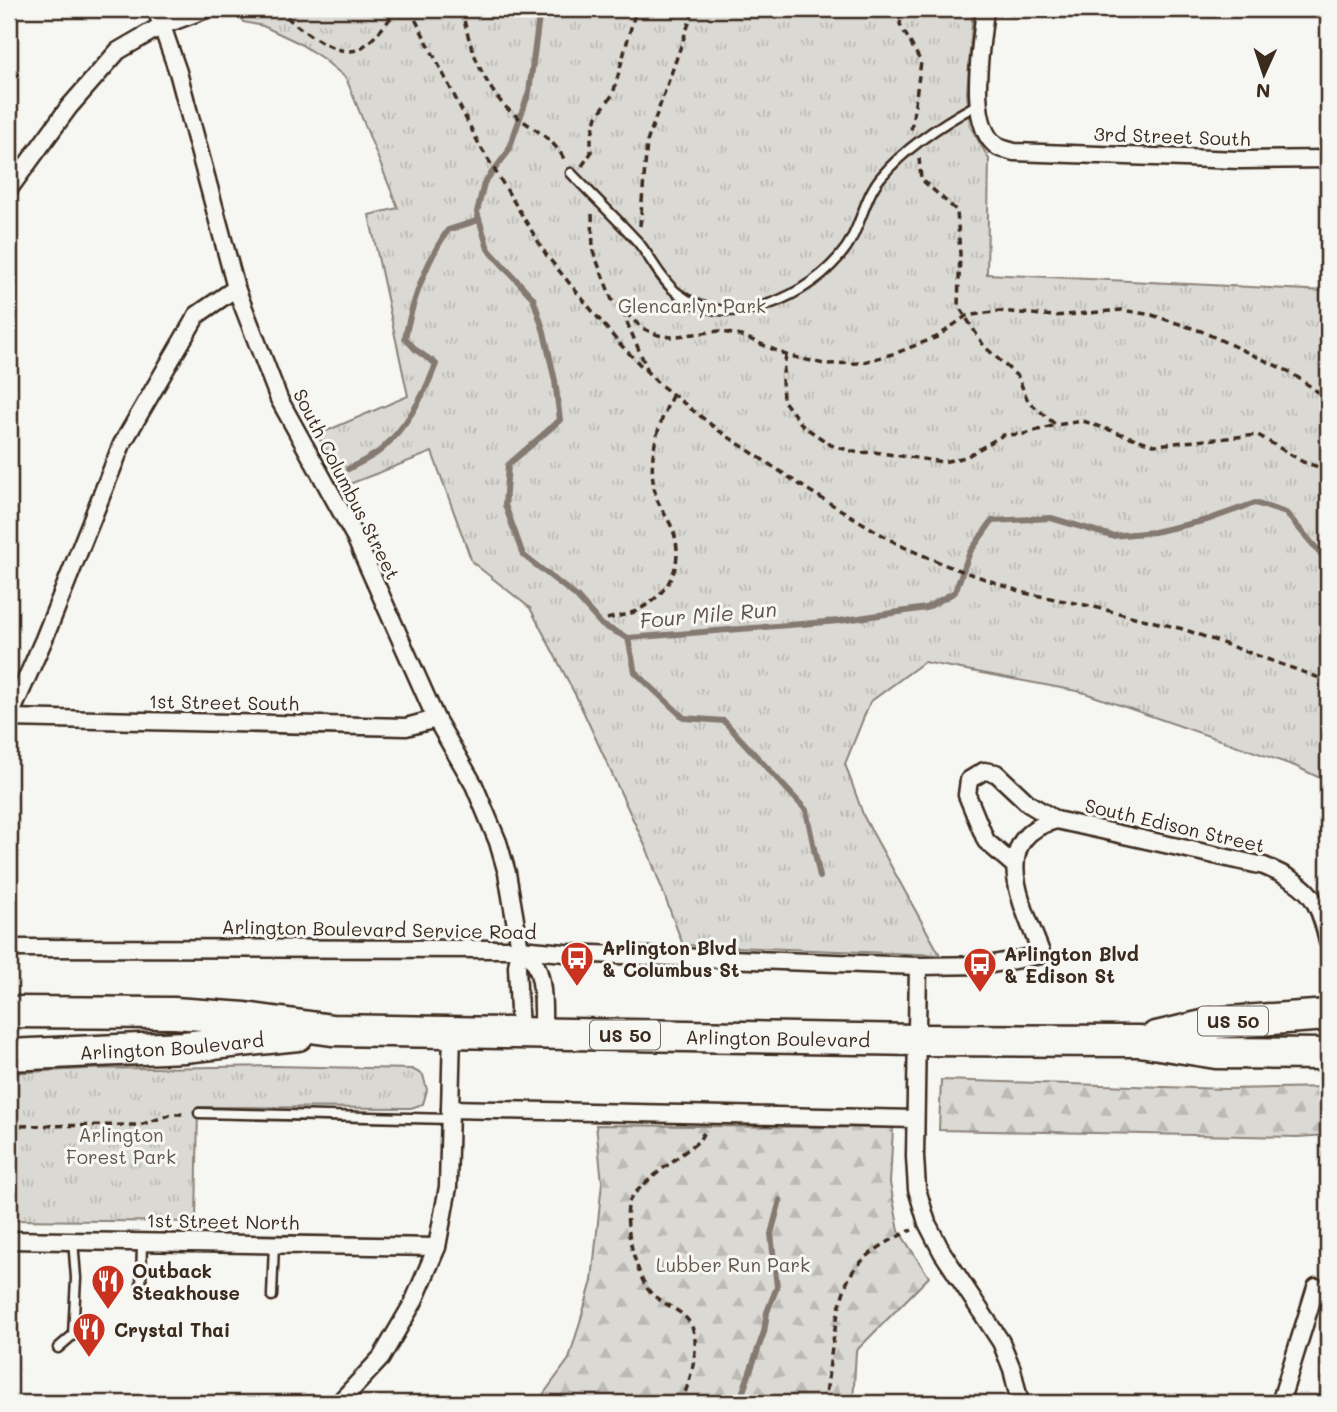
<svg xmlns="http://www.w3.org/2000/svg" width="1337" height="1412" viewBox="0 0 1337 1412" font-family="Mali,sans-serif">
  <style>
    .forest { fill: url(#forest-firs); stroke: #8a8278; stroke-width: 2 }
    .park { fill: url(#park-tufts); stroke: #8a8278; stroke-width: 2 }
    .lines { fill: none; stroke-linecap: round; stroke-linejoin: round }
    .stream { stroke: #857a71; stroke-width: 6 }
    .lane-casing { stroke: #3b2a1e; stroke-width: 13 }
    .street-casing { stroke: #3b2a1e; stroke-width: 21 }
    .highway-casing { stroke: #3b2a1e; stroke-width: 35 }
    .path { stroke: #3b2a1e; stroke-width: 3.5; stroke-dasharray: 7 5; stroke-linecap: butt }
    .lane { stroke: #f6f6f2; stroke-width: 8 }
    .street { stroke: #f6f6f2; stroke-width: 16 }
    .highway { stroke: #f6f6f2; stroke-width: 30 }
    .labels { text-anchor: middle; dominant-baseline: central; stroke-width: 6; stroke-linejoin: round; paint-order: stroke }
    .shield { fill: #f6f6f2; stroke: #73675e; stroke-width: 2 }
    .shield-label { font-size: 18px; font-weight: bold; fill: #3b2a1e }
    .street-label { font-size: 19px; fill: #3b2a1e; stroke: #f6f6f2 }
    .park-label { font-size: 19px; fill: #63564b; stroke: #f6f6f2 }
    .poi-label { font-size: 19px; font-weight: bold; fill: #3b2a1e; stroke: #f6f6f2; text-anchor: start }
    .water-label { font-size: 21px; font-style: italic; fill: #605248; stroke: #f6f6f2 }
  </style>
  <defs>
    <pattern id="forest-firs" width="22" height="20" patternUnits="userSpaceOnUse" patternTransform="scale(1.75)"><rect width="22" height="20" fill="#dad9d3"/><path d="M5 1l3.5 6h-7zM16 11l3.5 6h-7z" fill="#bcbab5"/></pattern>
    <pattern id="park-tufts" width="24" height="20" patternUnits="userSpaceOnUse" patternTransform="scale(1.75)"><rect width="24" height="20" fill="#dad9d3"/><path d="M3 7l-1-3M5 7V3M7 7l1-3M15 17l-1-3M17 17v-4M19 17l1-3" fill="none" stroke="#bcbab5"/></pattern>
  </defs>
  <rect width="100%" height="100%" fill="#f6f6f2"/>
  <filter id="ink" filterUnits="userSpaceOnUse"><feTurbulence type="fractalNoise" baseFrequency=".0143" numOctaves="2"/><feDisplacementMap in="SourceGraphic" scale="14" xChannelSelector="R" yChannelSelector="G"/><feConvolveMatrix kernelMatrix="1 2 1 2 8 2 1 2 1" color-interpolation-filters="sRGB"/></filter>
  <g filter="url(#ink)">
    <g class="forest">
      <path d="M 941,1080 L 1226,1089 L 1328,1087 L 1328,1135 L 1297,1137 L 939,1130 Z"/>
      <path d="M 596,1125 L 893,1128 L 890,1183 L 899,1231 L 929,1277 L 856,1351 L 853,1403 L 537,1403 L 569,1359 L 592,1281 L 602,1182 Z"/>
    </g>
    <g class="park">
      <path d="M 239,9 L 973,9 L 967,93 L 970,126 L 989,159 L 987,274 L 1328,291 L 1328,782 L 1295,766 L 1082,692 L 924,662 L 870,702 L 845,764 L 864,817 L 940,955 L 683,945 L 648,852 L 577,698 L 530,608 L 472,562 L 432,452 L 347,485 L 317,435 L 408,396 L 369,215 L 398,208 L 346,78 L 322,58 L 297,42 L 263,26 L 243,22 Z"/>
      <path d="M 273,1066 L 412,1069 L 423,1075 L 427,1090 L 423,1104 L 411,1108 L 198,1107 L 196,1222 L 9,1220 L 9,1073 L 86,1069 Z"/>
    </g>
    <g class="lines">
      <g class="stream">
        <path d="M 540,9 L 529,92 L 508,152 L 484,183 L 477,212 L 488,249 L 533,298 L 544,332 L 555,381 L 560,420 L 508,465 L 505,505 L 523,555 L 576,596 L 602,625 L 628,638 L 839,621 L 926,608 L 955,592 L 970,552 L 992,521 L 1051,518 L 1112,536 L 1154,532 L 1207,520 L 1255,503 L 1286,513 L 1328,562"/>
        <path d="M 348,469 C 359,463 373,457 382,449 C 408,425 424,396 436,364 L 416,350 L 405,338 C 413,299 425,263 448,230 L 479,220"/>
        <path d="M 628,638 L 635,672 L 684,718 L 724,721 L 806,810 L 820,877"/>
        <path d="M 739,1403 L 764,1332 L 767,1312 L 777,1287 L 771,1234 L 780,1200"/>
      </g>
      <defs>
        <g id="lane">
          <path d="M 571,173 C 593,196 616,218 637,241 C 651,257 659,278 676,292 C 729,335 811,297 846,248 C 861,227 864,197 881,177 C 907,146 943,123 978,104"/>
          <path d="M 199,1113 L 450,1119"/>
          <path d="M 141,1291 L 142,1241"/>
          <path d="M 272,1296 L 274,1243"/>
          <path d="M 58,1348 L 73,1335 L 76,1278 L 73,1240"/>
        </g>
        <g id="street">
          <path d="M 156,9 L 178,72 L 236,288 L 279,399 L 354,535 L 436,719 L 474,785 L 498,842 L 507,873 L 520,949 L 517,966 L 520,1033"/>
          <path d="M 985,9 C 982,43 965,125 998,147 C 1002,149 1009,150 1014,152 L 1240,160 L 1328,159"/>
          <path d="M 9,189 L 69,107 L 118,51 L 161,26 L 207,9"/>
          <path d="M 9,718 L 44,639 L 122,444 L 197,315 L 236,288"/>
          <path d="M 9,718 L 406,727 L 436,719"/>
          <path d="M 1015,866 L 986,841 L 967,795 L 969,780 L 984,771 L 996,773 L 1029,804 L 1056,820"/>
          <path d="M 9,948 L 520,949 L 565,953 L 918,966 L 987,965 L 1042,955 C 1025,909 985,839 1056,820 L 1264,866 C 1308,885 1318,895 1328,942"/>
          <path d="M 520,949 C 524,953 530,956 533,960 C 545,976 543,1014 543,1034"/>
          <path d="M 918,966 L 915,1157 L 917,1189 L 927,1223 L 942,1252 L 1001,1342 L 1012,1369 L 1020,1403"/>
          <path d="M 450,1109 L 915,1119"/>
          <path d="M 9,1240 L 437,1247"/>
          <path d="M 339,1403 L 381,1358 L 413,1303 L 437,1247 L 448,1187 L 452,1032"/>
          <path d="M 1280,1403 L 1316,1287"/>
        </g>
        <g id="highway">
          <path id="s1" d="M 9,1012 L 174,1013 L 245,1018 L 332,1030 L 918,1040 L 1140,1041 L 1216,1053 L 1328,1054"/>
          <path d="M 1156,1037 L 1215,1023 L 1328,1015"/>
          <path id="s2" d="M 9,1055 L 184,1047 L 298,1035"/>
        </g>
      </defs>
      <use href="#lane" class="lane-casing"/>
      <use href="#street" class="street-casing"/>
      <use href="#highway" class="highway-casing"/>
      <g class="path">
        <path d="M 278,9 C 293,24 337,60 359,49 C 374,41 387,22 398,9"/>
        <path d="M 410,9 L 480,146 L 547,256 L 618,342 L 658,383 L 718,430 L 808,490 L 899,545 L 948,566 L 1025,593 L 1090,606 L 1183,629 L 1328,681"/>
        <path d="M 455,9 L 463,19"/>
        <path d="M 462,9 C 467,40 481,79 502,103 C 521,125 552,133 565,161"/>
        <path d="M 903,9 L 900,24 L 921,62 L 911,131"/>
        <path d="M 919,158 L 921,179 L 957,211 L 960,254 L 958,305 L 984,346 L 1018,377 L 1028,401 L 1056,425 L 1083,421 L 1154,445 L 1258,435 L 1303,462 L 1328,470"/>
        <path d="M 582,166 L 591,153 L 591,137 L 597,116 L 613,94 L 636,9"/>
        <path d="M 592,214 L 593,251 L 612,300 L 642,328 L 658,335 L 670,337 L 719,331 L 745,337 L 786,355 L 824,364 L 860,363 L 896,353 L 937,337 L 966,316 L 999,311 L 1054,316 L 1122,310 L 1152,315 L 1201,331 L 1290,372 L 1328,399"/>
        <path d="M 640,226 L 647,142 L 694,9"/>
        <path d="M 622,311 L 648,371"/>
        <path d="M 786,355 L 782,379 L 783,400 L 803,426 L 831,445 L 858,453 L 874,452 L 943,462 L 966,457 L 1003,435 L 1024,434 L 1056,425"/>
        <path d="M 607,619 C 617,616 629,615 638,610 C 669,594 685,564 673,530 C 668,517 657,505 655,492 C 647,458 658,424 673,394"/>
        <path d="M 9,1126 L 140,1125 L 173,1114 L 187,1114"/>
        <path d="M 681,1403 C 689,1384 702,1345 691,1325 C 683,1309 662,1305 650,1292 C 637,1278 621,1218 630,1200 C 636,1187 685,1152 699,1141 L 704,1132"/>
        <path d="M 825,1403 C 829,1373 836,1292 854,1270 C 868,1252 891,1239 912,1230"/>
      </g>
      <use href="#lane" class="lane"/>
      <use href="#street" class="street"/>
      <use href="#highway" class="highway"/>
    </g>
  </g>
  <defs>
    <symbol id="bus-pin" viewBox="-11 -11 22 30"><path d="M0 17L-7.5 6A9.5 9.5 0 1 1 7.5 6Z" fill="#c8321e" stroke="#f6f6f2"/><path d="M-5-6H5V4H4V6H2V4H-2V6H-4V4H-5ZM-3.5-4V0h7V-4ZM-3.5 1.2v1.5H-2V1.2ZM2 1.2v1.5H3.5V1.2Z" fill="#fff"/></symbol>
    <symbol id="restaurant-pin" viewBox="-11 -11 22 30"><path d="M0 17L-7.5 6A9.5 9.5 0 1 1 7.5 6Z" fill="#c8321e" stroke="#f6f6f2"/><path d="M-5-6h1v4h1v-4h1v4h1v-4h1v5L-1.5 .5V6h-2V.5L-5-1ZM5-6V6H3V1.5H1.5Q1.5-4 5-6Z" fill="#fff"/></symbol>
  </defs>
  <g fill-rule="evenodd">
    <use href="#bus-pin" x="558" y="939" width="38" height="52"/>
    <use href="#bus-pin" x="961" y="945" width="38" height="52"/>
    <use href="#restaurant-pin" x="89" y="1262" width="38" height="52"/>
    <use href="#restaurant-pin" x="70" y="1310" width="38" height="52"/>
  </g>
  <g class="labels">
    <g class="shield">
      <rect x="1198" y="1006.5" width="70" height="29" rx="5"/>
      <rect x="590" y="1020.5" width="70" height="29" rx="5"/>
    </g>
    <g class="shield-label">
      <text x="1233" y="1021">US 50</text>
      <text x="625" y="1035">US 50</text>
    </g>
    <g class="street-label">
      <text transform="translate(1172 136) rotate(2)">3rd Street South</text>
      <text transform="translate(347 484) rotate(63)">South Columbus Street</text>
      <text transform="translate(224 702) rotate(1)">1st Street South</text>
      <text transform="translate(1175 825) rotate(13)">South Edison Street</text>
      <text transform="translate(379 929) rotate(1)">Arlington Boulevard Service Road</text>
      <text stroke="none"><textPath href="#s1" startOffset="770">Arlington Boulevard</textPath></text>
      <text stroke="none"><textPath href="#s2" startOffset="163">Arlington Boulevard</textPath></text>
      <text transform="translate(223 1221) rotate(1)">1st Street North</text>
    </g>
    <g class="park-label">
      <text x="692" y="305">Glencarlyn Park</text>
      <text x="121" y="1134">Arlington<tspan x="121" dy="22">Forest Park</tspan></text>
      <text x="733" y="1264">Lubber Run Park</text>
    </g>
    <g class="poi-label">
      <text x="602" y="947">Arlington Blvd<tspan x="602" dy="22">&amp; Columbus St</tspan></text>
      <text x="1004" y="953">Arlington Blvd<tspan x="1004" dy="22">&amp; Edison St</tspan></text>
      <text x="132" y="1270">Outback<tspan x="132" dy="22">Steakhouse</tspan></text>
      <text x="114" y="1329">Crystal Thai</text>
    </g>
    <g class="water-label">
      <text transform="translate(708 614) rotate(-5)">Four Mile Run</text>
    </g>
  </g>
  <rect width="1337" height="1412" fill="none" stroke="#f6f6f2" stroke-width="35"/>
  <rect x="18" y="18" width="1302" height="1377" fill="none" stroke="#3b2a1e" stroke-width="2.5" filter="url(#ink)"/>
  <g transform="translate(1264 74) rotate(183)" stroke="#f6f6f2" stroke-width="5" paint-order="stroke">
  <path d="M0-5L12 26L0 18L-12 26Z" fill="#3b2a1e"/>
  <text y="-10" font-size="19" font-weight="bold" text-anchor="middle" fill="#3b2a1e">N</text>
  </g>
</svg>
